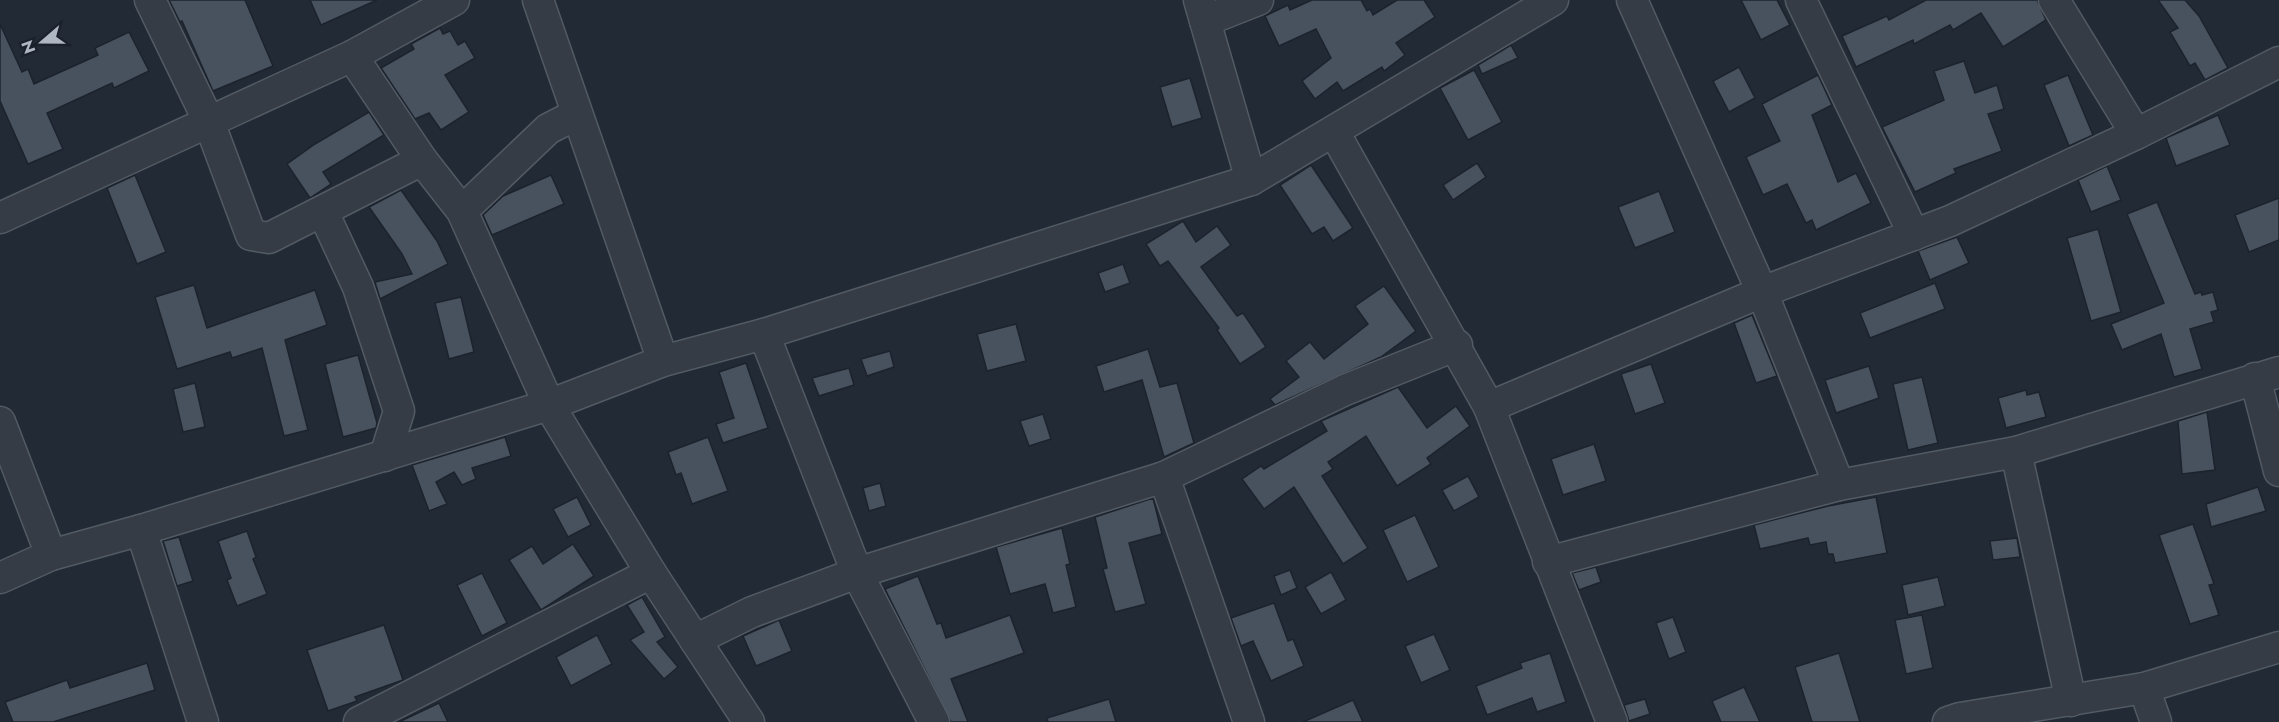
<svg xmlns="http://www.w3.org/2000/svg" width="2279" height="722" viewBox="0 0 2279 722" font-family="Jost,sans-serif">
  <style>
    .building { fill: #48525f; stroke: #1c232d; stroke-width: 1.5 }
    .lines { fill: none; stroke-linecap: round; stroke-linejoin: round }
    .minor-casing { stroke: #525a64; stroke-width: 33 }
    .minor { stroke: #353c46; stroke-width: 30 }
  </style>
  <rect width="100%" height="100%" fill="#222a35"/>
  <g class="building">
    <path d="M 169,0 L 245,0 L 273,66 L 213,91 L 182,21 L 180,22 Z"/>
    <path d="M 310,0 L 377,0 L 321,25 Z"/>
    <path d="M 1312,0 L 1361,0 L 1367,11 L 1370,9 L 1373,15 L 1397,0 L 1424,0 L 1435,17 L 1396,43 L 1405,55 L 1384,71 L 1382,67 L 1343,91 L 1337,82 L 1315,99 L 1302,81 L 1331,58 L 1316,29 L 1279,46 L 1265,16 L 1288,5 L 1290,10 Z"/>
    <path d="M 1741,0 L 1777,0 L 1790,25 L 1761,40 Z"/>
    <path d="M 1926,0 L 2037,0 L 2046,20 L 2003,47 L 1981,13 L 1953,30 L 1950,25 L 1914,44 L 1913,40 L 1856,67 L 1842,36 L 1887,16 L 1889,20 Z"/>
    <path d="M 2158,0 L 2185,0 L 2199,16 L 2228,68 L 2205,80 L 2195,63 L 2190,66 L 2170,32 L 2178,28 Z"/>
    <path d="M 0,24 L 22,72 L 28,69 L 34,84 L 98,55 L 95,48 L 129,32 L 149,71 L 114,88 L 112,83 L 47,113 L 63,149 L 28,164 L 0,101 Z"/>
    <path d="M 440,28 L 443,34 L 450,31 L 458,45 L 465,41 L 475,58 L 445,75 L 469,112 L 441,130 L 429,113 L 415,119 L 381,68 L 414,49 L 411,44 Z"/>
    <path d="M 1511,45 L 1518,58 L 1482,74 L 1478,65 Z"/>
    <path d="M 1964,61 L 1975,93 L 1997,85 L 2004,109 L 1988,114 L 2002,151 L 1954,169 L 1956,173 L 1915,192 L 1882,127 L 1944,100 L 1934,71 Z"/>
    <path d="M 1739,67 L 1755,98 L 1729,112 L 1713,81 Z"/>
    <path d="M 1474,70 L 1502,122 L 1468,140 L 1440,88 Z"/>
    <path d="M 1818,75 L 1832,105 L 1812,115 L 1838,182 L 1856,173 L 1871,203 L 1816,230 L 1812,220 L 1806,223 L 1787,184 L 1763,195 L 1746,157 L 1780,141 L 1762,104 Z"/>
    <path d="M 2068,75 L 2093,135 L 2069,146 L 2044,85 Z"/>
    <path d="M 1190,78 L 1202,118 L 1172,127 L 1160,87 Z"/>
    <path d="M 369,112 L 384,135 L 323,172 L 331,184 L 310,198 L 287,164 L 315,144 Z"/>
    <path d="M 2218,115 L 2230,145 L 2176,166 L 2166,138 Z"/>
    <path d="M 1477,163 L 1486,177 L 1453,200 L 1443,185 Z"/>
    <path d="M 1311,165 L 1353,228 L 1333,241 L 1324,227 L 1312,234 L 1280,185 Z"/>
    <path d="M 2107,166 L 2121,200 L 2091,212 L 2078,180 Z"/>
    <path d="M 135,175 L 166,252 L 137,264 L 107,188 Z"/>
    <path d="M 551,175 L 564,204 L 492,235 L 483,215 L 503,196 Z"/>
    <path d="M 401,190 L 437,241 L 448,264 L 380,299 L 375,282 L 412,274 L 402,254 L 369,207 Z"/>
    <path d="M 1659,191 L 1675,232 L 1635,248 L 1618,207 Z"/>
    <path d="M 2279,198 L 2279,240 L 2249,252 L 2235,215 Z"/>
    <path d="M 2157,202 L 2195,294 L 2201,292 L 2202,295 L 2213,292 L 2218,310 L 2211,312 L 2214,322 L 2190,329 L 2202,369 L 2174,377 L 2161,334 L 2122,350 L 2111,324 L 2164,303 L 2127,214 Z"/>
    <path d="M 1183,221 L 1196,242 L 1217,226 L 1231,245 L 1201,267 L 1237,316 L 1243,313 L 1266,347 L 1240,364 L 1217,330 L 1219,328 L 1168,261 L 1160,266 L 1146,244 Z"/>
    <path d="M 2098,229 L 2121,312 L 2091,321 L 2067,238 Z"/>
    <path d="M 1957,237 L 1969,263 L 1930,280 L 1918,251 Z"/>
    <path d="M 1123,264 L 1130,283 L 1105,292 L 1098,273 Z"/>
    <path d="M 1935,283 L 1945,309 L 1870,338 L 1860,313 Z"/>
    <path d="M 194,285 L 207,328 L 315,290 L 327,325 L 285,340 L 308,430 L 284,436 L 262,348 L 232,358 L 230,352 L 177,369 L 155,297 Z"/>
    <path d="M 1384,286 L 1416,331 L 1381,357 L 1275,405 L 1270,399 L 1299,377 L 1286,361 L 1310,342 L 1324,359 L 1368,324 L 1355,306 Z"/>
    <path d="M 461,297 L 474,352 L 449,359 L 435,303 Z"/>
    <path d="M 1752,315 L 1777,376 L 1756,383 L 1734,323 Z"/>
    <path d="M 1016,324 L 1026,361 L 987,371 L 977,334 Z"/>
    <path d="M 1148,349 L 1160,387 L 1177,383 L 1194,443 L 1164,457 L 1142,380 L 1104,392 L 1096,366 Z"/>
    <path d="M 890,351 L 894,367 L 867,376 L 861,359 Z"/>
    <path d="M 358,355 L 377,423 L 376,428 L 343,437 L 325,364 Z"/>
    <path d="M 746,363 L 768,428 L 723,443 L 716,424 L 734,418 L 719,372 Z"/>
    <path d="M 1651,364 L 1665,403 L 1635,414 L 1621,374 Z"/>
    <path d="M 1869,366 L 1879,398 L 1836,413 L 1825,380 Z"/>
    <path d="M 849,368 L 854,385 L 819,396 L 812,378 Z"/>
    <path d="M 1922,377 L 1938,443 L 1908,450 L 1893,384 Z"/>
    <path d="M 195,383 L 205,427 L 183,432 L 173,389 Z"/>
    <path d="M 1398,387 L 1427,428 L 1456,406 L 1470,426 L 1427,458 L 1431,464 L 1397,486 L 1366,436 L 1328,462 L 1333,469 L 1322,476 L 1368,548 L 1343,564 L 1294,487 L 1264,509 L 1242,479 L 1261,466 L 1264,469 L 1327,431 L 1321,421 Z"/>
    <path d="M 2026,390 L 2027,395 L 2039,392 L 2046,417 L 2006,428 L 1998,398 Z"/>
    <path d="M 2207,412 L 2215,470 L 2182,474 L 2178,421 Z"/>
    <path d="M 1043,414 L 1051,439 L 1029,446 L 1020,421 Z"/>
    <path d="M 505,437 L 511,456 L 472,468 L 476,479 L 462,485 L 454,472 L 436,482 L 447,504 L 429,511 L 412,465 Z"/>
    <path d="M 708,437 L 728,491 L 692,504 L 681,473 L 676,475 L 668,452 Z"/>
    <path d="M 1594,444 L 1606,481 L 1563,495 L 1551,459 Z"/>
    <path d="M 1468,476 L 1479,497 L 1454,511 L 1442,490 Z"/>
    <path d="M 880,483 L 886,506 L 869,511 L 863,488 Z"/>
    <path d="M 2258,487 L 2266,511 L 2211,527 L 2206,504 Z"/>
    <path d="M 577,497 L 591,525 L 568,537 L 553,509 Z"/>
    <path d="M 1876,497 L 1887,553 L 1835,563 L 1833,554 L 1828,554 L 1826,542 L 1810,545 L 1808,538 L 1760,549 L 1754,525 L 1828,506 Z"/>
    <path d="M 1153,498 L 1162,534 L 1129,543 L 1146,604 L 1115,612 L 1103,569 L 1107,568 L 1095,517 Z"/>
    <path d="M 1415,515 L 1439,567 L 1407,582 L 1383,530 Z"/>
    <path d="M 2193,524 L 2214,584 L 2209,585 L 2219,615 L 2190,624 L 2159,535 Z"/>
    <path d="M 1062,528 L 1070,564 L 1066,565 L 1076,607 L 1053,613 L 1045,584 L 1010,594 L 996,547 Z"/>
    <path d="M 247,531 L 256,557 L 253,559 L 267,594 L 237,606 L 227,580 L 231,578 L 218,541 Z"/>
    <path d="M 179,537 L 193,581 L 177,586 L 163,541 Z"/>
    <path d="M 2017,538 L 2020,557 L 1993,560 L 1990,541 Z"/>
    <path d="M 573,544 L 594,576 L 541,610 L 509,560 L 532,546 L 543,564 Z"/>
    <path d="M 1596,567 L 1601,582 L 1579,590 L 1572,573 Z"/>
    <path d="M 1290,570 L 1297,588 L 1281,595 L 1274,576 Z"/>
    <path d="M 1331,572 L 1346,600 L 1321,614 L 1305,587 Z"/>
    <path d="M 482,573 L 507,623 L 482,636 L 457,585 Z"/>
    <path d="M 918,576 L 937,624 L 941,623 L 946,638 L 1010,615 L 1024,653 L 951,679 L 968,722 L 951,722 L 885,589 Z"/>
    <path d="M 1938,577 L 1945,606 L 1908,615 L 1902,585 Z"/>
    <path d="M 642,597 L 665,637 L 657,642 L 678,667 L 664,679 L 630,640 L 644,632 L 627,605 Z"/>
    <path d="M 1274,603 L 1288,641 L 1293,639 L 1304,666 L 1271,681 L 1253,641 L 1241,646 L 1231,618 Z"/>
    <path d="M 1922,615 L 1933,668 L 1906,674 L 1895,620 Z"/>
    <path d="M 1673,617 L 1686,652 L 1669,659 L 1656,623 Z"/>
    <path d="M 779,620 L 792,651 L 756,666 L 743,636 Z"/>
    <path d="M 384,625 L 403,680 L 355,697 L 357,701 L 328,711 L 307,650 Z"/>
    <path d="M 1434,634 L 1450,670 L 1421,683 L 1405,646 Z"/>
    <path d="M 597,635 L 612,664 L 571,686 L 556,657 Z"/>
    <path d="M 1550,653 L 1566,702 L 1537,712 L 1532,698 L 1487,715 L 1476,686 L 1522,668 L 1520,663 Z"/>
    <path d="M 1839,653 L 1860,722 L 1812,722 L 1795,667 Z"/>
    <path d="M 147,663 L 155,690 L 53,722 L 13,722 L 5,702 L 67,680 L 70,688 Z"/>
    <path d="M 1744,687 L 1760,722 L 1721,722 L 1712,701 Z"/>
    <path d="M 1109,699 L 1116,722 L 1048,722 L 1047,718 Z"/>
    <path d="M 1645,699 L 1650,714 L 1629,721 L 1624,705 Z"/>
    <path d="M 1353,700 L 1363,722 L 1303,722 Z"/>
    <path d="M 439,703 L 448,722 L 399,722 Z"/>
  </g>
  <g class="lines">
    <defs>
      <g id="minor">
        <path d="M 150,0 L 209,122 L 251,235 L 269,238 L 422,160"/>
        <path d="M 538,0 L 663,361"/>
        <path d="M 1199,0 L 1251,180"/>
        <path d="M 1632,0 L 1762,292 L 1839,485"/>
        <path d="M 1801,0 L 1914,235"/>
        <path d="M 2054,0 L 2136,134"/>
        <path d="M 1205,21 L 1258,0"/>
        <path d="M 352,56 L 422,160 L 462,211 L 549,405 L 651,573 L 749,722"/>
        <path d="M 1334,132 L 1489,407 L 1612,722"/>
        <path d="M 462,211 L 548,129 L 577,114"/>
        <path d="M 323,212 L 358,287 L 399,411 L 385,456"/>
        <path d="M 0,218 L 352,56 L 454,0"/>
        <path d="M 764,334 L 857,573 L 934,722"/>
        <path d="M 2255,378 L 2279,471"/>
        <path d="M 1489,407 L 1762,292 L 1950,221 L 2136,134 L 2279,62"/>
        <path d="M 0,422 L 51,555"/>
        <path d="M 2016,452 L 2071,701"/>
        <path d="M 1164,477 L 1249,722"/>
        <path d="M 141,530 L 203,722"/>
        <path d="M 1548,562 L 1839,485 L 2016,452 L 2279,372"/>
        <path d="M 0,578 L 51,555 L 141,530 L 549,405 L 663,361 L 764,334 L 1251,180 L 1553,0"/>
        <path d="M 695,640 L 752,612 L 857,573 L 1164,477 L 1345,390 L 1457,345"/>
        <path d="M 2144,688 L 2156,722"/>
        <path d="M 359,722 L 651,573"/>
        <path d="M 1948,722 L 1960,718 L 2144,688 L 2279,647"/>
      </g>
    </defs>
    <use href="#minor" class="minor-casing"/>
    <use href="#minor" class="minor"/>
  </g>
  <g transform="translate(42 42) rotate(250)" stroke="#1b212b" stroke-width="4.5" paint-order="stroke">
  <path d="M0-4.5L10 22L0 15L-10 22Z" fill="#afb7c3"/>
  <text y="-9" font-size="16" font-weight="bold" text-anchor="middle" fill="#afb7c3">N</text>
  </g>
</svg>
